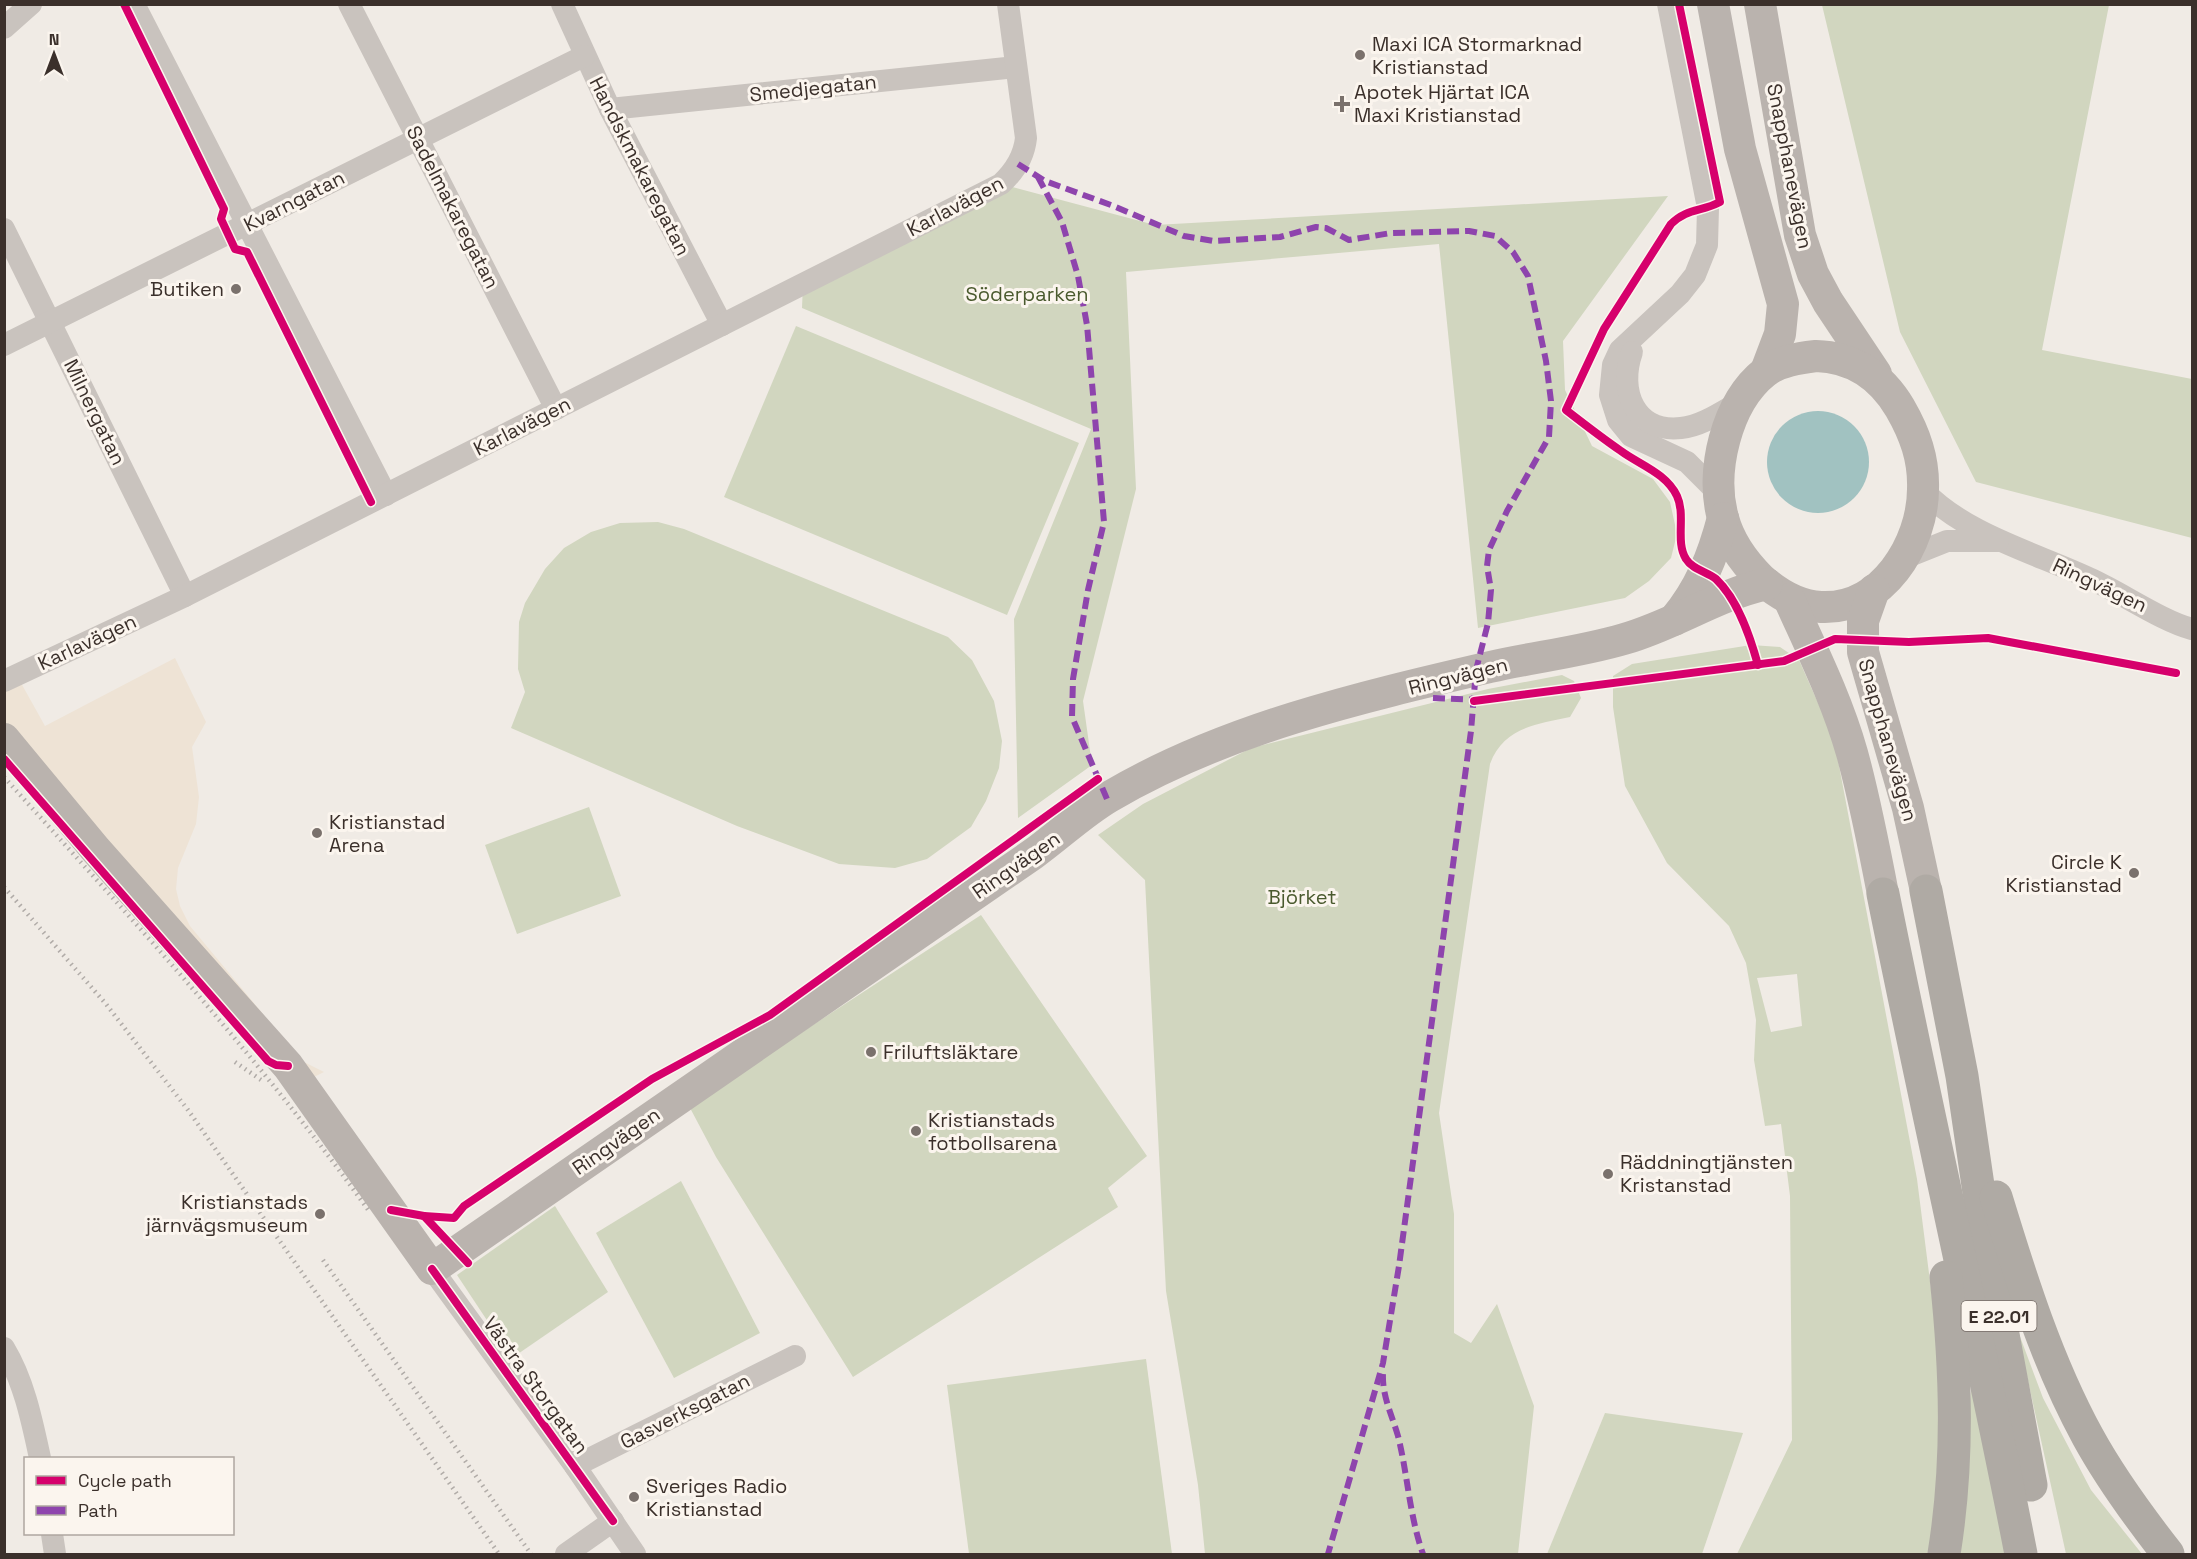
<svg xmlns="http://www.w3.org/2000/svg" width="2197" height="1559" viewBox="0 0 2197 1559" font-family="'Space Grotesk',sans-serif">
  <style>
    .green { fill: #d1d6bf; fill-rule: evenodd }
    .plaza { fill: #eee3d5 }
    .water { fill: #a1c2c1 }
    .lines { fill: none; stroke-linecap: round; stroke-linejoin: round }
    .street { stroke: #c9c3be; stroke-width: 22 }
    .secondary { stroke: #bab3ae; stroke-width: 32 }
    .highway { stroke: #afaaa4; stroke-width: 33 }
    .rail { stroke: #b1aca8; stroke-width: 4.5; stroke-dasharray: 1.5 4.5; stroke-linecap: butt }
    .quiet { stroke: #8e44ad; stroke-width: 6; stroke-dasharray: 12 6; stroke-linecap: butt }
    .cycleway-casing { stroke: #fbf5ee; stroke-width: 11 }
    .cycleway { stroke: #d6006c; stroke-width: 8 }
    .poi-dot { fill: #7a716c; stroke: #fbf5ee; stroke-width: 2 }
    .labels { text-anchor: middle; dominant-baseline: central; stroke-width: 6; stroke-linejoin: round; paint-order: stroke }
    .shield { fill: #fbf5ee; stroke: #756b66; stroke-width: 1.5 }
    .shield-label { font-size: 18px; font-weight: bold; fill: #3b302b }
    .poi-label { font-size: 20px; fill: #3b302b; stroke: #fbf5ee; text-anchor: start }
    .street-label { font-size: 20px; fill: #3b302b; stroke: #fbf5ee }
    .park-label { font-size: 20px; fill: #4a5a2e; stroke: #fbf5ee }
  </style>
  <rect width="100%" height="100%" fill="#f0ebe5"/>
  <g class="green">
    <path d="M 1822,5 L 2109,5 L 2042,350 L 2192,379 L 2192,538 L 1976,482 L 1900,332 Z"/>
    <path d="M 1001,184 L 1155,225 L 1668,196 L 1563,341 L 1565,390 L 1592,446 L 1653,479 L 1670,502 L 1677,534 L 1671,558 L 1649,581 L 1625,598 L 1478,628 L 1439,244 L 1126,272 L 1136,489 L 1083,701 L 1092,765 L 1018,818 L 1014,619 L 1091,429 L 802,308 L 803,284 Z"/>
    <path d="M 796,326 L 1079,443 L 1007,615 L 724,497 Z"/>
    <path d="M 658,522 L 684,529 L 948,637 L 972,660 L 994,701 L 1002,741 L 999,768 L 986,801 L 971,827 L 927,859 L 895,868 L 839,864 L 737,826 L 511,728 L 525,692 L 518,669 L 519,622 L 525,603 L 545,569 L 564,548 L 591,532 L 620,523 Z"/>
    <path d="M 1751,645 L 1780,647 L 1799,660 L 1834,739 L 1917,1179 L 1939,1352 L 1941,1447 L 1930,1554 L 1737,1554 L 1792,1440 L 1790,1196 L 1781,1124 L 1765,1126 L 1754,1060 L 1756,1020 L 1746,963 L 1729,926 L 1667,863 L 1625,786 L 1613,707 L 1613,676 L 1632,664 ZM 1797,974 L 1802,1026 L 1771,1032 L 1757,978 Z"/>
    <path d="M 1562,675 L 1574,681 L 1581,698 L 1570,717 C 1536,724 1503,728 1490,764 L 1439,1113 L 1454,1214 L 1454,1333 L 1471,1343 L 1497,1304 L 1534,1406 L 1518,1554 L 1205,1554 L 1198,1485 L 1166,1291 L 1145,880 L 1098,835 L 1143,804 L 1251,748 L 1488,689 Z"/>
    <path d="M 589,807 L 621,896 L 517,934 L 485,845 Z"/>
    <path d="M 981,915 L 1147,1156 L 1108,1188 L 1118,1207 L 853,1377 L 716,1157 L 689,1106 Z"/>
    <path d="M 681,1181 L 760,1333 L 674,1378 L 596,1233 Z"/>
    <path d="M 555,1206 L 608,1292 L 512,1358 L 457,1275 Z"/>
    <path d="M 2016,1326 L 2043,1398 L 2091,1490 L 2142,1554 L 2066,1554 Z"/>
    <path d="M 1146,1359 L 1172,1554 L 969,1554 L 947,1385 Z"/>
    <path d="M 1972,1374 L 2006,1554 L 1958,1554 L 1965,1486 Z"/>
    <path d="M 1605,1413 L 1743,1433 L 1702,1554 L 1547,1554 Z"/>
  </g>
  <path class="plaza" d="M 175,658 L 206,722 L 192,747 L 199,797 L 196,824 L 178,868 L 176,889 L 180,906 L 190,926 L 302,1061 L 324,1072 L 308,1080 L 5,728 L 4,692 L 21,683 L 45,726 Z"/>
  <circle class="water" cx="1818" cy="462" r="51"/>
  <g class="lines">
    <g class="street">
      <path d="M 134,4 L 386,495"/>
      <path d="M 349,4 L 556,409"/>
      <path d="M 562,4 L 610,109 L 722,325"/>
      <path d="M 1668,4 L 1708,208 L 1707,245 L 1695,275 L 1680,294 L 1620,350 L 1613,365 L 1610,395 L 1618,420 L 1631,436 L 1687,462 L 1719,494"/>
      <path d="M 4,28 L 31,4"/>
      <path d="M 610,109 L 1016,67"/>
      <path d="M 4,229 L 185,596"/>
      <path d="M 4,345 L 584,56"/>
      <path d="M 1632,352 C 1618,391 1635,433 1681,428 C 1702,426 1723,411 1741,401"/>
      <path d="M 1923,490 C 1965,535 2039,554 2093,580 C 2123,594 2162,621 2192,629"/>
      <path d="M 1902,559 L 1947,541 L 1998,541"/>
      <path d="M 4,681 L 185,596 L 1001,184 C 1015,171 1024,157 1026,138 L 1008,4"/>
      <path d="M 432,1269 L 575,1466 L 635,1554"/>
      <path d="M 4,1348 C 24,1381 32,1421 40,1458"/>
      <path d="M 575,1466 L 795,1356"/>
      <path d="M 52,1534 L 55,1554"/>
      <path d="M 566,1554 L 613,1521"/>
    </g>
    <g class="secondary">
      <path d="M 1713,4 L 1740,149 L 1783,304 L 1780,334 L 1766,371"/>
      <path d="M 1760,4 L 1800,235 L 1813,274 L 1828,302 L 1876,374"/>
      <path d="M 1816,356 C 1853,357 1881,376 1900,408 C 1915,434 1924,459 1923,489 C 1923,544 1882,610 1821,607 C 1798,606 1778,594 1761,579 C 1744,562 1729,541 1723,518 C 1710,472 1726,403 1765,372 C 1778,361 1799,358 1816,356 Z"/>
      <path d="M 1874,590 L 1863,621 L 1863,652 L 1908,808 L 1926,891"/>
      <path d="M 1789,599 C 1812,650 1837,700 1852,753 C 1865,800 1874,847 1883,894"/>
      <path d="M 1674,620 C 1700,589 1713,556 1723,518"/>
      <path d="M 4,739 L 96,850 L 288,1066 L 432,1269 L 1033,854 C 1058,836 1082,813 1109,797 C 1224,729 1361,697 1490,667 C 1534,657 1580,652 1624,639 C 1674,625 1716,595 1767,584"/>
    </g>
    <g class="highway">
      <path d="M 1926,891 L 1962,1076 L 1988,1254 L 2031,1485"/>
      <path d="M 1883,894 C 1927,1114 1978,1333 2021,1554"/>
      <path d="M 1996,1197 C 2021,1279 2047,1362 2088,1437 C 2111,1479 2139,1517 2168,1554"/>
      <path d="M 1944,1554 C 1959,1461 1956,1371 1946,1277"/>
    </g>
    <g class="rail">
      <path d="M 4,777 C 131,918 259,1057 369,1211"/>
      <path d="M 4,887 L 106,1004 L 188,1110 L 499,1554"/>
      <path d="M 235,1062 L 264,1082"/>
      <path d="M 323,1260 L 531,1554"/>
    </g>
    <g class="quiet">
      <path d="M 1018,164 L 1045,181 L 1111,205 L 1184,236 L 1214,241 L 1280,237 L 1316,227 L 1326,228 L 1349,240 L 1391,233 L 1469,231 L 1495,236 L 1513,252 L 1528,276 L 1546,361 L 1551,401 L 1549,437 L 1507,511 L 1489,550 L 1487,566 L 1491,590 L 1488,623 L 1476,670 L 1471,731 L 1399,1266 L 1383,1363 L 1328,1554"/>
      <path d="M 1038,177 L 1062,222 L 1078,276 L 1087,325 L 1104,522 L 1088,590 L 1073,679 L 1072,717 L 1107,799"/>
      <path d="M 1433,698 L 1479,700"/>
      <path d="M 1383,1374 C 1382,1396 1392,1415 1398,1436 C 1408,1476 1409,1514 1423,1554"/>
    </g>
    <defs>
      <g id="cycleway">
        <path d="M 124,4 L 224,209 L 221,219 L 235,249 L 247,252 L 371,502"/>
        <path d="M 1679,4 L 1720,202 C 1701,212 1687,208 1671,224 L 1604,329 L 1566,410 C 1584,424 1602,438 1621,451 C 1640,465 1666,473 1677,496 C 1686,515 1675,542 1686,559 C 1692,569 1707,572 1716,579 C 1738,600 1750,636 1758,665"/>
        <path d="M 1474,701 L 1784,661 L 1835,639 L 1909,642 L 1988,638 L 2176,673"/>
        <path d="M 4,759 L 268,1061 L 276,1065 L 288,1066"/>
        <path d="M 391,1210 L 424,1216 L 468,1263"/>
        <path d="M 424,1216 L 454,1218 L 464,1206 L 652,1079 L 770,1015 L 1098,779"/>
        <path d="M 432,1269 L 613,1521"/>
      </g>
    </defs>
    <use href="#cycleway" class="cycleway-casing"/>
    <use href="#cycleway" class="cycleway"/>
  </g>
  <g class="poi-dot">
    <circle cx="1360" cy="55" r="6"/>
    <path d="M1339 95h6v6h6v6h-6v6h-6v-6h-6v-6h6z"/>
    <circle cx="236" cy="289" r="6"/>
    <circle cx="317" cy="833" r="6"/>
    <circle cx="2134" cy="873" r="6"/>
    <circle cx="871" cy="1052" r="6"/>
    <circle cx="916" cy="1131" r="6"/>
    <circle cx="1608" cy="1174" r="6"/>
    <circle cx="320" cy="1214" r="6"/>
    <circle cx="634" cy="1497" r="6"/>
  </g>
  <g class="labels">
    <rect class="shield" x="1961.5" y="1301" width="75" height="30" rx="4.5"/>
    <g class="shield-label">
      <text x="1999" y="1316">E 22.01</text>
    </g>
    <g class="poi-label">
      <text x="1372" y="44">Maxi ICA Stormarknad<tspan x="1372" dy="23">Kristianstad</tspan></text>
      <text x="1354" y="92">Apotek Hjärtat ICA<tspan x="1354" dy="23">Maxi Kristianstad</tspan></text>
      <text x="224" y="289" text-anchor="end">Butiken</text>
      <text x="329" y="822">Kristianstad<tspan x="329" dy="23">Arena</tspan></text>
      <text x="2122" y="862" text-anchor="end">Circle K<tspan x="2122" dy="23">Kristianstad</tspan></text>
      <text x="883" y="1052">Friluftsläktare</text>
      <text x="928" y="1120">Kristianstads<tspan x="928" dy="23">fotbollsarena</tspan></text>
      <text x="1620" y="1162">Räddningtjänsten<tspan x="1620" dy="23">Kristanstad</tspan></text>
      <text x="308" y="1202" text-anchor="end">Kristianstads<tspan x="308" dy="23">järnvägsmuseum</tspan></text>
      <text x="646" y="1486">Sveriges Radio<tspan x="646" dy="23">Kristianstad</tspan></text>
    </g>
    <g class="street-label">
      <text transform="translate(813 88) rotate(-6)">Smedjegatan</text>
      <text transform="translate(640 166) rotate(63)">Handskmakaregatan</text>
      <text transform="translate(1790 166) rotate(79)">Snapphanevägen</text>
      <text transform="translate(294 201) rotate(-27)">Kvarngatan</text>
      <text transform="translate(955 206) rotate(-28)">Karlavägen</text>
      <text transform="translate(453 207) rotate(63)">Sadelmakaregatan</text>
      <text transform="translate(95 412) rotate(64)">Milnergatan</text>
      <text transform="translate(522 426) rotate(-27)">Karlavägen</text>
      <text transform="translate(2100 585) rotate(25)">Ringvägen</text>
      <text transform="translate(87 642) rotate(-25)">Karlavägen</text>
      <text transform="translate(1458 676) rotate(-14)">Ringvägen</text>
      <text transform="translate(1888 740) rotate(74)">Snapphanevägen</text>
      <text transform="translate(1016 865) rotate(-35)">Ringvägen</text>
      <text transform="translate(616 1141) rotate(-35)">Ringvägen</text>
      <text transform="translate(536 1385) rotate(54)">Västra Storgatan</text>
      <text transform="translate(685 1411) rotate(-27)">Gasverksgatan</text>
    </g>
    <g class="park-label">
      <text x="1027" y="294">Söderparken</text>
      <text x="1302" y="897">Björket</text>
    </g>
  </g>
  <rect width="2197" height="1559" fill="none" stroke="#3b302b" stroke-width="12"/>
  <rect x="24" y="1457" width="210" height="78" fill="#fbf5ee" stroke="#aea6a0" stroke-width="1.5"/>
  <rect x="36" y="1476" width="30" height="9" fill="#d6006c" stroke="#aea6a0" stroke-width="1.5"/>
  <text x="78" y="1487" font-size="18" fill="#3b302b">Cycle path</text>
  <rect x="36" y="1506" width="30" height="9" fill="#8e44ad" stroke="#aea6a0" stroke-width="1.5"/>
  <text x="78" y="1517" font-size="18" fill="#3b302b">Path</text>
  <g transform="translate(54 54)" stroke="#fbf5ee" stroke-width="4.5" paint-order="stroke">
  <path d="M0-4.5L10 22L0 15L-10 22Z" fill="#3b302b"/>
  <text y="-9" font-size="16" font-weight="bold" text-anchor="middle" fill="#3b302b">N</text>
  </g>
</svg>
